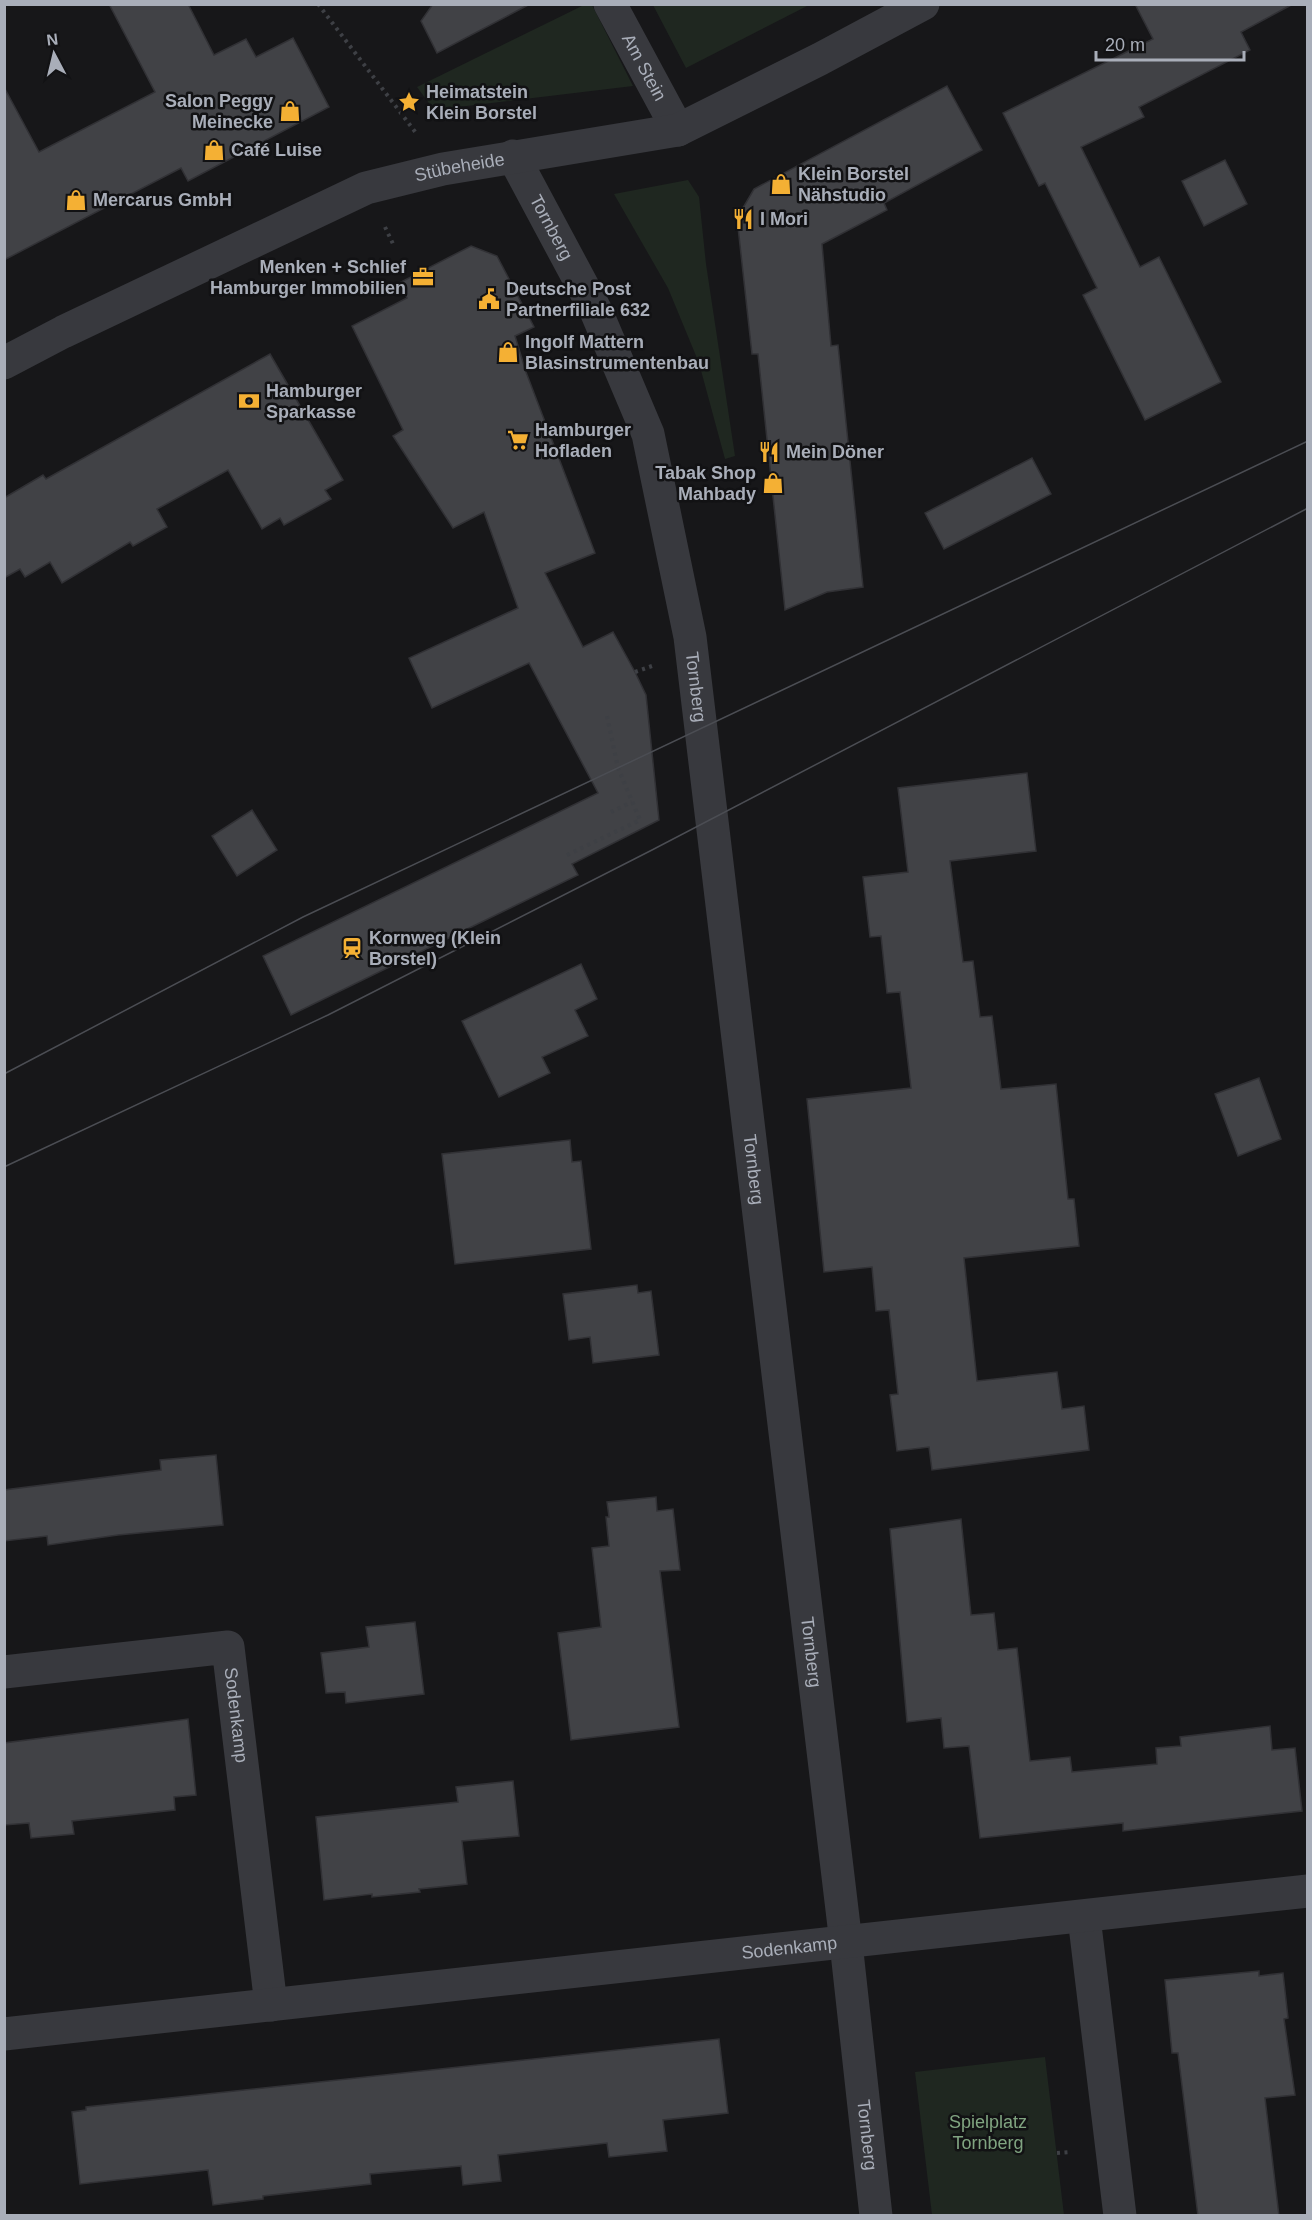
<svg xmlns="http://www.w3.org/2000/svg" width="1312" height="2220" viewBox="0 0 1312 2220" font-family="Arial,sans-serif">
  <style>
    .green { fill: #1f2720 }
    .building { fill: #414246; stroke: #313135; stroke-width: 1.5 }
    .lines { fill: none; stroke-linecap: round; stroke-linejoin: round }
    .path { stroke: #3e4045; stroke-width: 4; stroke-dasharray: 3 4.5; stroke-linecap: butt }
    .street { stroke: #38393e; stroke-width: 33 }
    .tram { stroke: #4b4d53; stroke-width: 1.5 }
    .labels { text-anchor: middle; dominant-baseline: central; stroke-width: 5; stroke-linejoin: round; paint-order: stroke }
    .street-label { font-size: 18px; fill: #a9aeb9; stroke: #121214 }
    .poi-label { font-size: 18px; font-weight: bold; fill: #a9aeb9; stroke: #121214; text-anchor: start }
    .park-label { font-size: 18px; fill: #80a481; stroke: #121214 }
  </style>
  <rect width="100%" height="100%" fill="#171719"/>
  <g class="green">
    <path d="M 586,4 L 592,5 L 633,86 L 434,110 L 417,87 Z"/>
    <path d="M 653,5 L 809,5 L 686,68 Z"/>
    <path d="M 688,180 L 699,197 L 706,264 L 735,456 L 725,459 L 699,363 L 668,288 L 614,194 Z"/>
    <path d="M 1045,2057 L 1064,2215 L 932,2215 L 915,2072 Z"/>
  </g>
  <g class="building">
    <path d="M 109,4 L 188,4 L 214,55 L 246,39 L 256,57 L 293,38 L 329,107 L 188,181 L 181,168 L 4,260 L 4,87 L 39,152 L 155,92 Z"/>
    <path d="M 433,4 L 530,4 L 437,53 L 421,21 Z"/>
    <path d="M 1135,4 L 1293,4 L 1241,32 L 1250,50 L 1139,107 L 1144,117 L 1081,147 L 1140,267 L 1159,257 L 1221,382 L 1145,420 L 1083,295 L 1097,288 L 1045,183 L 1039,186 L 1003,113 L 1153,39 Z"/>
    <path d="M 947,86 L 982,150 L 884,203 L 887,210 L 822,244 L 831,346 L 838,345 L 863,587 L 827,592 L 785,610 L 758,354 L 752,354 L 737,218 L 754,189 Z"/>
    <path d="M 1225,160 L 1247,204 L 1204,226 L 1182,181 Z"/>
    <path d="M 471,246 L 497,256 L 534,327 L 515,336 L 526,372 L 595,553 L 545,573 L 583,647 L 613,632 L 635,672 L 646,695 L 659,820 L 572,864 L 578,875 L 291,1015 L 263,956 L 598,793 L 529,663 L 432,708 L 409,658 L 518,608 L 484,512 L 453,528 L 393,436 L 403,430 L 352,326 L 407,298 L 399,283 Z"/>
    <path d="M 270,354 L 343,480 L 325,490 L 331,499 L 284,525 L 280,518 L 262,529 L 228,470 L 157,509 L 167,527 L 133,546 L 130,542 L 62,583 L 50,562 L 25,577 L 20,569 L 4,578 L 4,498 L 43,475 L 46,479 Z"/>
    <path d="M 1032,458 L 1051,494 L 944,549 L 925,513 Z"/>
    <path d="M 1027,773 L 1036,851 L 950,861 L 963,962 L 973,961 L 980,1017 L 992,1016 L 1001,1089 L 1056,1084 L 1068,1199 L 1074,1199 L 1079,1246 L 964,1258 L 977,1381 L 1057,1372 L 1062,1409 L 1084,1406 L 1089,1450 L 932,1470 L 929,1447 L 897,1451 L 890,1395 L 898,1394 L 889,1310 L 876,1311 L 872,1267 L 824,1272 L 807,1099 L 911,1088 L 900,992 L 887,993 L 881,936 L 870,937 L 863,877 L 908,872 L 898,788 Z"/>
    <path d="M 252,810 L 277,850 L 237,876 L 212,836 Z"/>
    <path d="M 581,964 L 597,999 L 575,1010 L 588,1036 L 542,1057 L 550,1073 L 499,1097 L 462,1021 Z"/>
    <path d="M 1259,1078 L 1281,1139 L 1238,1156 L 1215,1094 Z"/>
    <path d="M 570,1140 L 572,1162 L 581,1161 L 591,1249 L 455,1264 L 442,1154 Z"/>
    <path d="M 637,1285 L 638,1293 L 651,1291 L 659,1355 L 593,1363 L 590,1337 L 569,1340 L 563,1294 Z"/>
    <path d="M 216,1455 L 223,1525 L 118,1535 L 48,1545 L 47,1536 L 4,1541 L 4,1490 L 161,1470 L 160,1460 Z"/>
    <path d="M 656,1497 L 657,1511 L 673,1509 L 680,1570 L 660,1571 L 679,1727 L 571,1740 L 558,1633 L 601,1627 L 592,1548 L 609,1546 L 606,1517 L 609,1517 L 607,1502 Z"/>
    <path d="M 961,1519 L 971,1615 L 994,1613 L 998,1650 L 1017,1648 L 1030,1761 L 1070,1757 L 1072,1772 L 1157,1764 L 1156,1748 L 1181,1746 L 1180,1737 L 1270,1726 L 1272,1750 L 1295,1748 L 1302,1811 L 1123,1831 L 1123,1823 L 980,1838 L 969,1746 L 944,1748 L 941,1718 L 907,1722 L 890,1529 Z"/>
    <path d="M 415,1622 L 424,1694 L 346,1703 L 345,1692 L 326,1693 L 321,1653 L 369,1647 L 366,1627 Z"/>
    <path d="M 188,1719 L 196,1795 L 174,1797 L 175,1810 L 72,1821 L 74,1834 L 31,1838 L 29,1823 L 4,1825 L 4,1743 Z"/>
    <path d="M 513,1781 L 519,1836 L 462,1841 L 467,1884 L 419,1889 L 420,1892 L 372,1897 L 372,1894 L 324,1900 L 316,1817 L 458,1802 L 456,1787 Z"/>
    <path d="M 1259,1971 L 1259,1976 L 1283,1973 L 1288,2018 L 1284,2019 L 1295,2095 L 1265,2098 L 1279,2216 L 1198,2216 L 1178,2053 L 1172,2053 L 1165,1980 Z"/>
    <path d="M 719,2039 L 728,2113 L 663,2120 L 667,2151 L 609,2157 L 607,2143 L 498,2155 L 501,2181 L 463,2185 L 461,2166 L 370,2174 L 371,2184 L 263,2196 L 263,2199 L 213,2205 L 208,2170 L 80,2184 L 72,2112 L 86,2110 L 86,2107 Z"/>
  </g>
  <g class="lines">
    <g class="path">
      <path d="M 318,4 L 416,133"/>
      <path d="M 385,227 L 394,246"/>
      <path d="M 635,672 L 652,666"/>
      <path d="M 611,812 L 632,802"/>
      <path d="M 567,855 L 640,820 L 618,768 L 607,716"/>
      <path d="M 1057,2153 L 1070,2152"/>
    </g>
    <g class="street">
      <path id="s1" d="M 610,4 L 678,130"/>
      <path id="s2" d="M 513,156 L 596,311 L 648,434 L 690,637 L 846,1943 L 876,2216"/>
      <path id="s3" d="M 4,363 L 63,332 L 366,188 L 443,169 L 678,130 L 820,59 L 923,4"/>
      <path id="s4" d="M 4,1672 L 228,1647 L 271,2005"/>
      <path d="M 1084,1917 L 1120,2216"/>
      <path id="s5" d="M 4,2034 L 1308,1891"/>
    </g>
    <g class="tram">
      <path d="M 4,1074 L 303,917 L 1308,441"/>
      <path d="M 4,1167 L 328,1015 L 652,850 L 1308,508"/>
    </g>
  </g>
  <defs>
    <symbol id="sight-bare" viewBox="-9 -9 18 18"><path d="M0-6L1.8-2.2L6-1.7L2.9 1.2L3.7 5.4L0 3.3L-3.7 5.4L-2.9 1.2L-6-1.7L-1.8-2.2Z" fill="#f4b034" stroke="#121214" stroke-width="2.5" paint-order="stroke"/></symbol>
    <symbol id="shop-bare" viewBox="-9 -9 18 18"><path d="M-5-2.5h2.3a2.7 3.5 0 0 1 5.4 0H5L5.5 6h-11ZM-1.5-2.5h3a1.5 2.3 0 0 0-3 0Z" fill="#f4b034" stroke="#121214" stroke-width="2.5" paint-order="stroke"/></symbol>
    <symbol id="restaurant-bare" viewBox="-9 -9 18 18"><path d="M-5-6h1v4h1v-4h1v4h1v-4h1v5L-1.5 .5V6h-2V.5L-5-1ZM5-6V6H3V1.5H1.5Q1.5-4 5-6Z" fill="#f4b034" stroke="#121214" stroke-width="2.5" paint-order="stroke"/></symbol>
    <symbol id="office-bare" viewBox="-9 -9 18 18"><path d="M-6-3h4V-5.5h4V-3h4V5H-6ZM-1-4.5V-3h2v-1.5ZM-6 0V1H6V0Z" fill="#f4b034" stroke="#121214" stroke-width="2.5" paint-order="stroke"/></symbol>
    <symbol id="civic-bare" viewBox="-9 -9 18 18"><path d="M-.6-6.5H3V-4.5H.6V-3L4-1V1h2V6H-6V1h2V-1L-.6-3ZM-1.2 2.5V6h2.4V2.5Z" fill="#f4b034" stroke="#121214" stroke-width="2.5" paint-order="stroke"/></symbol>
    <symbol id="bank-bare" viewBox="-9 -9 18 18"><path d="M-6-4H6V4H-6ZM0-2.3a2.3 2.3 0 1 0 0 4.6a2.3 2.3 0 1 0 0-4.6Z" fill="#f4b034" stroke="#121214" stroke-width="2.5" paint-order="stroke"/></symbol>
    <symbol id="supermarket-bare" viewBox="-9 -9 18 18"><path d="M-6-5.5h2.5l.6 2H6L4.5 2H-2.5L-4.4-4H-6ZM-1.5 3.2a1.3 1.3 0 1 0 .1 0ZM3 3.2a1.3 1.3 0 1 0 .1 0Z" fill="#f4b034" stroke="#121214" stroke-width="2.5" paint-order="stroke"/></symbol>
    <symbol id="station-bare" viewBox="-9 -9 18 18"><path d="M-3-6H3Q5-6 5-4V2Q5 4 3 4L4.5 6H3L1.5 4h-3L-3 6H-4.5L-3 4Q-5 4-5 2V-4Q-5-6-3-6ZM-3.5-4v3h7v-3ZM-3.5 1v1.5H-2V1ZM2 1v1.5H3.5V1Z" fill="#f4b034" stroke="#121214" stroke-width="2.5" paint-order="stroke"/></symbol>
  </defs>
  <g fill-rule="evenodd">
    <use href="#sight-bare" x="394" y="87" width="30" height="30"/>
    <use href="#shop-bare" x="275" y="96" width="30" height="30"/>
    <use href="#shop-bare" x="199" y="135" width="30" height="30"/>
    <use href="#shop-bare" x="766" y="169" width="30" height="30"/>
    <use href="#shop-bare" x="61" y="185" width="30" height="30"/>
    <use href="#restaurant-bare" x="728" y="204" width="30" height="30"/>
    <use href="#office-bare" x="408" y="262" width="30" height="30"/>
    <use href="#civic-bare" x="474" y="284" width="30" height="30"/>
    <use href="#shop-bare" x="493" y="337" width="30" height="30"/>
    <use href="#bank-bare" x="234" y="386" width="30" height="30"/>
    <use href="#supermarket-bare" x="503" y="425" width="30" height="30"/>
    <use href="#restaurant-bare" x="754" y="437" width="30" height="30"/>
    <use href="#shop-bare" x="758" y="468" width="30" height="30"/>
    <use href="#station-bare" x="337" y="933" width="30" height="30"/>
  </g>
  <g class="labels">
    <g class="street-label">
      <text stroke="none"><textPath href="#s1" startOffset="72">Am Stein</textPath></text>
      <text stroke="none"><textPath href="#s3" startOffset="498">Stübeheide</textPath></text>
      <text stroke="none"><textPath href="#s2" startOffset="81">Tornberg</textPath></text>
      <text stroke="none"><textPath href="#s2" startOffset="567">Tornberg</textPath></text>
      <text stroke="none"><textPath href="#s2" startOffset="1053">Tornberg</textPath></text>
      <text stroke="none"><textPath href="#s2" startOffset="1539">Tornberg</textPath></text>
      <text stroke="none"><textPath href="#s4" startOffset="294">Sodenkamp</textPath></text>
      <text stroke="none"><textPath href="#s5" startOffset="790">Sodenkamp</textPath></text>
      <text stroke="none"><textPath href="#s2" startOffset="2025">Tornberg</textPath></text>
    </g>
    <g class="poi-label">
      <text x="426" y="92">Heimatstein<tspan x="426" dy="21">Klein Borstel</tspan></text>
      <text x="273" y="101" text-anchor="end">Salon Peggy<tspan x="273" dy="21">Meinecke</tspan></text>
      <text x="231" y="150">Café Luise</text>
      <text x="798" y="174">Klein Borstel<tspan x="798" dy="21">Nähstudio</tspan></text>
      <text x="93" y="200">Mercarus GmbH</text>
      <text x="760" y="219">I Mori</text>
      <text x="406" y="267" text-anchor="end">Menken + Schlief<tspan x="406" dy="21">Hamburger Immobilien</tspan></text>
      <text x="506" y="289">Deutsche Post<tspan x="506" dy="21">Partnerfiliale 632</tspan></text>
      <text x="525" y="342">Ingolf Mattern<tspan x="525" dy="21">Blasinstrumentenbau</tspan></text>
      <text x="266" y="391">Hamburger<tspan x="266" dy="21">Sparkasse</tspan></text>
      <text x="535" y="430">Hamburger<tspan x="535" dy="21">Hofladen</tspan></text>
      <text x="786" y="452">Mein Döner</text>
      <text x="756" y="473" text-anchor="end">Tabak Shop<tspan x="756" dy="21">Mahbady</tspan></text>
      <text x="369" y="938">Kornweg (Klein<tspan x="369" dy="21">Borstel)</tspan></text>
    </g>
    <g class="park-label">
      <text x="988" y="2122">Spielplatz<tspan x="988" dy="21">Tornberg</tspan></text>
    </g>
  </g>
  <rect width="1312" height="2220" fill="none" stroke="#a9aeb9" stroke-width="12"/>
  <g transform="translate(54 54) rotate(353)" stroke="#121214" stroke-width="4.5" paint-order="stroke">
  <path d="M0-4.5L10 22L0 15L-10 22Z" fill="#a9aeb9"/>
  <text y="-9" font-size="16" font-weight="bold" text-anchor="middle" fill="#a9aeb9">N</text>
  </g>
  <path d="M1096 51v9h148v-9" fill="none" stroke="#a9aeb9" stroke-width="3"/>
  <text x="1105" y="51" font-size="18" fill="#a9aeb9" stroke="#121214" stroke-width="4.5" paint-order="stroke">20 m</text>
</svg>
